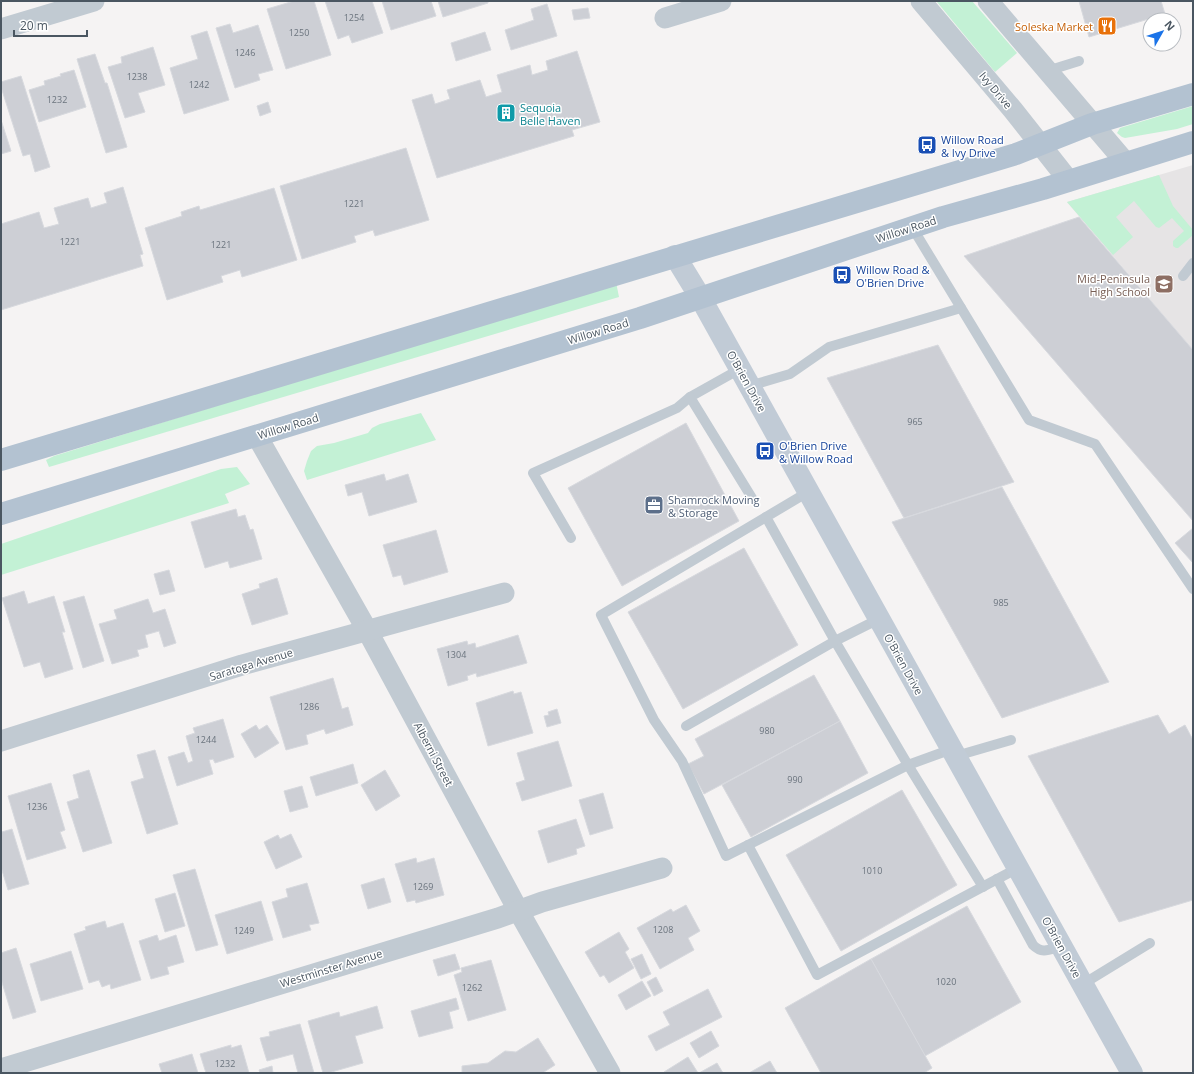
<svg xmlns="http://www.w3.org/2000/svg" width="1194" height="1074" viewBox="0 0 1194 1074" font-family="'Open Sans',sans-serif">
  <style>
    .education { fill: #e6e4e5 }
    .green { fill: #c3f1d5 }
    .building { fill: #cdcfd5; stroke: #d7d9de }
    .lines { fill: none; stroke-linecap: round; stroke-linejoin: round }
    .lane { stroke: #c1cad2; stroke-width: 10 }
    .street { stroke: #c1cad2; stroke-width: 21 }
    .secondary { stroke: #c1cbd6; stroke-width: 22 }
    .primary { stroke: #b3c2d1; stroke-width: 22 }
    .labels { text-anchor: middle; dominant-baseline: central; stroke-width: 3; stroke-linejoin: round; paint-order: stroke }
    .number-label { font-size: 9px; fill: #6b747e }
    .food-label { font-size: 11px; fill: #c56008; stroke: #fff; text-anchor: end }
    .street-label { font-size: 11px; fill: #4a5661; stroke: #fff }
    .culture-label { font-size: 11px; fill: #0d838f; stroke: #fff; text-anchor: start }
    .transit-label { font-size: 11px; fill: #164399; stroke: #fff; text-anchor: start }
    .education-label { font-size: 11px; fill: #785e54; stroke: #fff; text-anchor: end }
    .service-label { font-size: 11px; fill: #4e5e75; stroke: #fff; text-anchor: start }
  </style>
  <rect width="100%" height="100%" fill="#f5f3f3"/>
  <path class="education" d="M 1193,165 L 1193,350 L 1067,202 Z"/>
  <g class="green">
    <path d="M 938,1 L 972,1 L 1017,53 L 995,72 L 937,2 Z"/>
    <path d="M 1193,106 L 1193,124 L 1177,129 L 1125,138 L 1122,137 L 1117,133 L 1120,128 Z"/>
    <path d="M 1159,175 L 1173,206 L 1193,230 L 1193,235 L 1178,248 L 1176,248 L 1173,246 L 1173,241 L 1184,231 L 1172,218 L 1159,228 L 1156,227 L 1134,201 L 1116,217 L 1133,237 L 1113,255 L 1067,202 Z"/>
    <path d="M 616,282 L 619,297 L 49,467 L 46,460 L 54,456 Z"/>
    <path d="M 421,413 L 436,440 L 307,480 L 304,471 L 307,461 L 311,451 L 317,446 L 334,443 L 368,433 L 372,428 L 380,424 Z"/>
    <path d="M 237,467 L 250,484 L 225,494 L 229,503 L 1,575 L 1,544 L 221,469 Z"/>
  </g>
  <g class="building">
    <path d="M 294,1 L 314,1 L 331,55 L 286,69 L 267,9 Z"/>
    <path d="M 325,1 L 372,1 L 383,33 L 352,43 L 349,35 L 338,39 Z"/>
    <path d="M 382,1 L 431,1 L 436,16 L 391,30 Z"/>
    <path d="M 438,1 L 488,1 L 488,3 L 443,17 Z"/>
    <path d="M 1079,1 L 1161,1 L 1165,14 L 1089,37 Z"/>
    <path d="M 547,4 L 557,36 L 511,50 L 505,30 L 534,20 L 531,9 Z"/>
    <path d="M 588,8 L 590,18 L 574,20 L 572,10 Z"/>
    <path d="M 230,24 L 233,33 L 258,25 L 273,70 L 258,74 L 260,80 L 235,88 L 216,28 Z"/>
    <path d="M 207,31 L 229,100 L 184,114 L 170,68 L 198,59 L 191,36 Z"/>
    <path d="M 485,32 L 491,50 L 456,61 L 451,43 Z"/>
    <path d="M 153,47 L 165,85 L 138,93 L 145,112 L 125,118 L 108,67 L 122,63 L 121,57 Z"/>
    <path d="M 577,51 L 600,122 L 572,130 L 574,136 L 437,178 L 412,100 L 432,94 L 435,104 L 450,99 L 447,90 L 480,80 L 486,97 L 502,92 L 497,75 L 530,65 L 532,75 L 548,70 L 546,61 Z"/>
    <path d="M 95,54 L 105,83 L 107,83 L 127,147 L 106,153 L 77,59 Z"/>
    <path d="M 74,70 L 86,107 L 39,122 L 29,90 L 45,85 L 44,81 L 61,76 L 60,74 Z"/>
    <path d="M 21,76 L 50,167 L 35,172 L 30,154 L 23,156 L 1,87 L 1,82 Z"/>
    <path d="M 268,102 L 271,112 L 260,116 L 257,106 Z"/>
    <path d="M 1,120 L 11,151 L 1,154 Z"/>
    <path d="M 406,148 L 429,220 L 375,236 L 373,230 L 354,236 L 356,242 L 302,259 L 280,186 Z"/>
    <path d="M 123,187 L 143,254 L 140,255 L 143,266 L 1,310 L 1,224 L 39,212 L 44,228 L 59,224 L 54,208 L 88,198 L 91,208 L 107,203 L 104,193 Z"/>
    <path d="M 274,188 L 297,260 L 242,277 L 240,270 L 221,276 L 223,282 L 167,300 L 145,228 L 182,216 L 181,212 L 199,206 L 200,210 Z"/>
    <path d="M 1079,217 L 1193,350 L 1193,521 L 964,256 Z"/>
    <path d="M 938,345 L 1014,482 L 904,518 L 827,378 Z"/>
    <path d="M 686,423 L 739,521 L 622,586 L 568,488 Z"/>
    <path d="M 384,474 L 386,481 L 408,474 L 417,502 L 369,516 L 362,492 L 348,496 L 345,485 Z"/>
    <path d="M 1002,487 L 1109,682 L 1002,718 L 892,522 Z"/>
    <path d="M 236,509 L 238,517 L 245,515 L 250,530 L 253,529 L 262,559 L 230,568 L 228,561 L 205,568 L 191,522 Z"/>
    <path d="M 1193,528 L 1193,563 L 1175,543 Z"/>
    <path d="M 436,530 L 448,572 L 404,585 L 401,575 L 393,577 L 383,545 Z"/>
    <path d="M 744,548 L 798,645 L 683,709 L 628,612 Z"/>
    <path d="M 169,570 L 175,591 L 160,595 L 154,574 Z"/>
    <path d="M 277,578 L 288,614 L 252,625 L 242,594 L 260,588 L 259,584 Z"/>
    <path d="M 24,591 L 28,604 L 54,596 L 65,632 L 62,632 L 73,669 L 45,678 L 40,662 L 24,667 L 2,598 Z"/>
    <path d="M 84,596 L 104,661 L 83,668 L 63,602 Z"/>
    <path d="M 148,599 L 153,613 L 165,609 L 176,643 L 164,647 L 159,631 L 145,635 L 148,647 L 137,650 L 139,656 L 112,664 L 99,624 L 117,619 L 114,610 Z"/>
    <path d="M 518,635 L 527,663 L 477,677 L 476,673 L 467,676 L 468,680 L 448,686 L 437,649 L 467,641 L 468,645 L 475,643 L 476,648 Z"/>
    <path d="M 814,675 L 840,721 L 704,794 L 688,764 L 704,756 L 695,739 Z"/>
    <path d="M 333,678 L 342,709 L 348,707 L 353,725 L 326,734 L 324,729 L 306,735 L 308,744 L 286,750 L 270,697 Z"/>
    <path d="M 513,691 L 514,694 L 521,692 L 533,733 L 488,746 L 476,703 Z"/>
    <path d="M 557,709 L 561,723 L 547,727 L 544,716 L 549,715 L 548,712 Z"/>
    <path d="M 1158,715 L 1169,734 L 1185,725 L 1193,740 L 1193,900 L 1119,922 L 1028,756 Z"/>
    <path d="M 223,719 L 234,757 L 215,763 L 213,759 L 209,760 L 213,774 L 177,786 L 168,757 L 184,752 L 188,763 L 193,761 L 186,736 L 195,733 L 193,728 Z"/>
    <path d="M 840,721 L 868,773 L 751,837 L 722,785 Z"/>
    <path d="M 256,725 L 259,730 L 267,725 L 279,743 L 255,758 L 241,734 Z"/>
    <path d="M 558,741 L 572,786 L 522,801 L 516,783 L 525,780 L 517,753 Z"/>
    <path d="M 155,750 L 178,824 L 147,834 L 131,782 L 144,778 L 137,755 Z"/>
    <path d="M 353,764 L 358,783 L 316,796 L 310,777 Z"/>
    <path d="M 89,770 L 112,843 L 83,852 L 67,802 L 79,798 L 73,775 Z"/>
    <path d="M 385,770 L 400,796 L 376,811 L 361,785 Z"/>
    <path d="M 51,783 L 65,830 L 60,832 L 66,848 L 27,860 L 8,796 Z"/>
    <path d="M 302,786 L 308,807 L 290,812 L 284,791 Z"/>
    <path d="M 902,790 L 957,885 L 841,951 L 786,855 Z"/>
    <path d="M 603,793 L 613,828 L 590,835 L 579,800 Z"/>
    <path d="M 576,819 L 585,846 L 576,849 L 577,854 L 548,863 L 538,831 Z"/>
    <path d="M 1,829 L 2,832 L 12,829 L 29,884 L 8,890 L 1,867 Z"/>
    <path d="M 291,834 L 302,857 L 276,869 L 264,842 L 278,835 L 280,839 Z"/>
    <path d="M 416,858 L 417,863 L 434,858 L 444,895 L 416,903 L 415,900 L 407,902 L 395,864 Z"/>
    <path d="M 195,869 L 218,945 L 196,951 L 173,875 Z"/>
    <path d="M 384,878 L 391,902 L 368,909 L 361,885 Z"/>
    <path d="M 307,883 L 319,923 L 309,925 L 311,930 L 283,938 L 272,902 L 288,897 L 286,889 Z"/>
    <path d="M 175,893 L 185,926 L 165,932 L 155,899 Z"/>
    <path d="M 261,901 L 273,940 L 227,954 L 215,915 Z"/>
    <path d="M 686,905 L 700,931 L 688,938 L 694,950 L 660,969 L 637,928 L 671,909 L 673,912 Z"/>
    <path d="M 967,906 L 1021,1002 L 925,1056 L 871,959 Z"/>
    <path d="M 105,921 L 107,928 L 123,923 L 141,980 L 111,989 L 110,984 L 102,987 L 99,980 L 89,983 L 74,934 L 86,930 L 85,927 Z"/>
    <path d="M 619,932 L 629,949 L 625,952 L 634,968 L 609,983 L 604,975 L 600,977 L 585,952 Z"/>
    <path d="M 157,935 L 159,941 L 176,935 L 184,962 L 167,967 L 169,974 L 151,979 L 139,941 Z"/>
    <path d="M 16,948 L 36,1012 L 13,1019 L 1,979 L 1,953 Z"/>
    <path d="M 71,951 L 83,989 L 41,1001 L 30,964 Z"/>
    <path d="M 455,954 L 460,969 L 438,976 L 433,960 Z"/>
    <path d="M 642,954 L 651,974 L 641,979 L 631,959 Z"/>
    <path d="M 871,959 L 932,1068 L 924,1073 L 821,1073 L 785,1008 Z"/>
    <path d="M 491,960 L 506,1010 L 468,1021 L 454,975 L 462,972 L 461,968 Z"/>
    <path d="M 656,977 L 663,991 L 654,996 L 647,982 Z"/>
    <path d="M 642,981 L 651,996 L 626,1010 L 618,995 Z"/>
    <path d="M 708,989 L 722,1017 L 656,1051 L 648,1036 L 670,1025 L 663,1012 Z"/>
    <path d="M 456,998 L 459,1009 L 449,1012 L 453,1028 L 419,1037 L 411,1011 Z"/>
    <path d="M 377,1006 L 383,1028 L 355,1036 L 363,1063 L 328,1073 L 323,1073 L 308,1021 L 339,1012 L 340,1017 Z"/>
    <path d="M 300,1024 L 314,1073 L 298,1073 L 293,1054 L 267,1061 L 260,1038 L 270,1036 L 269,1032 Z"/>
    <path d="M 711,1031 L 719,1046 L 699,1058 L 690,1043 Z"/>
    <path d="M 538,1038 L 555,1065 L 544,1072 L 544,1073 L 462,1073 L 462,1066 L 488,1063 L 505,1051 L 516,1052 Z"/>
    <path d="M 231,1045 L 231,1048 L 241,1045 L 249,1073 L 206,1073 L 200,1054 Z"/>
    <path d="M 192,1054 L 198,1073 L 162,1073 L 159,1064 Z"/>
    <path d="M 688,1057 L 698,1073 L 664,1073 L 664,1072 Z"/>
    <path d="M 770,1061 L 777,1073 L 749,1073 Z"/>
    <path d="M 717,1063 L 723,1073 L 699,1073 Z"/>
    <path d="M 272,1066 L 273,1073 L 260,1073 L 259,1070 Z"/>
  </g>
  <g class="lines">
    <g class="lane">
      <path d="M 1047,71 L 1079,61"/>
      <path d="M 912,227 L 1029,420 L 1095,444 L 1193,589"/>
      <path d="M 1183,276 L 1193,263"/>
      <path d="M 740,369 L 690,397 L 752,498"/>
      <path d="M 749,386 L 790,374 L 829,347 L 961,308"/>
      <path d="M 766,517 L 601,615 L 654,720 L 682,761 L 726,856 L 908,765 L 835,641 L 879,619"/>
      <path d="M 571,538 L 533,473 L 677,408 L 690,397"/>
      <path d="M 686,726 L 835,641 L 766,517 L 808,492"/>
      <path d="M 952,749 L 908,765 L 983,887"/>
      <path d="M 956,756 L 1011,740"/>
      <path d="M 748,845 L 817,975 L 1018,868"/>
      <path d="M 997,879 L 1033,945 C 1043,955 1050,949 1061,946"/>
      <path d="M 1083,984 L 1150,943"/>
    </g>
    <g class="street">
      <path d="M 921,1 L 1013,110 L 1069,181"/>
      <path d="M 988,1 L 1126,163"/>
      <path d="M 665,18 L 721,1"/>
      <path d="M 1,29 L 94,1"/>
      <path d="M 257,436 L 367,630 L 518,910 L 610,1073"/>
      <path d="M 1,741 L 242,665 L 504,593"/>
      <path d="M 1,1069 L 498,918 L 542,902 L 662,868"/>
    </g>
    <path class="secondary" d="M 675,256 L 700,297 L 1132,1073"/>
    <g class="primary">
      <path d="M 1,460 L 1016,154 L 1092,124 L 1193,94"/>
      <path d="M 1,514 L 640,318 L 943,217 L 1043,189 L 1193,142"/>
    </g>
  </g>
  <defs>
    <symbol id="restaurant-square" viewBox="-11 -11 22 22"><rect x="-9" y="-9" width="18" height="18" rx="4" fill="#e8710a" stroke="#fff"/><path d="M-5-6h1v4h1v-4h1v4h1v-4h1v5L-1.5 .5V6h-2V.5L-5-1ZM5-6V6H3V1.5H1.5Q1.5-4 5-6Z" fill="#fff"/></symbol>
    <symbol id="building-square" viewBox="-11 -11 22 22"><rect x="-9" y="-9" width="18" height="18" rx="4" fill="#0f9aa8" stroke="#fff"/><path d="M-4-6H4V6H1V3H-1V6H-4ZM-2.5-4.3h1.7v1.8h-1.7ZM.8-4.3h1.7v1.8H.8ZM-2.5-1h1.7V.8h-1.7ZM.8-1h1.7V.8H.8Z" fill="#fff"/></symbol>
    <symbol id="bus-square" viewBox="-11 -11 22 22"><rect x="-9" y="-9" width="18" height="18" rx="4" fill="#1a4fb4" stroke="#fff"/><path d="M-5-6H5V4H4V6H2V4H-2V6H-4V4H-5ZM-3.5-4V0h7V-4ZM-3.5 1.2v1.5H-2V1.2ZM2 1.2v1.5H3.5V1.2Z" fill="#fff"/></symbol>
    <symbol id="school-square" viewBox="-11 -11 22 22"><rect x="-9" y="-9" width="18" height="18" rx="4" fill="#8d6e63" stroke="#fff"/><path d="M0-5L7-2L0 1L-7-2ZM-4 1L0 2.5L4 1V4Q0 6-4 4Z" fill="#fff"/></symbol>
    <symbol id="office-square" viewBox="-11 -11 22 22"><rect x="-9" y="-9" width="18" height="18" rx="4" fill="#5c6f8a" stroke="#fff"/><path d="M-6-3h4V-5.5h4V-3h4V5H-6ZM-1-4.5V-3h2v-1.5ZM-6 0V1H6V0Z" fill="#fff"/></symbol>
  </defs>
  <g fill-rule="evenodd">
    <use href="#restaurant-square" x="1096" y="15" width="22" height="22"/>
    <use href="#building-square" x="495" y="102" width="22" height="22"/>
    <use href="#bus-square" x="916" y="134" width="22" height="22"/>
    <use href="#bus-square" x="831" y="264" width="22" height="22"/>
    <use href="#school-square" x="1153" y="273" width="22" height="22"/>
    <use href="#bus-square" x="754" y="440" width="22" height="22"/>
    <use href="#office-square" x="643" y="494" width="22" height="22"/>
  </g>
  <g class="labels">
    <g class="number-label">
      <text x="354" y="17">1254</text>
      <text x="299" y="32">1250</text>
      <text x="245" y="52">1246</text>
      <text x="137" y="76">1238</text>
      <text x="199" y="84">1242</text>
      <text x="57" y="99">1232</text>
      <text x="354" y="203">1221</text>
      <text x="70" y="241">1221</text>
      <text x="221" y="244">1221</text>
      <text x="915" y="421">965</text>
      <text x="1001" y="602">985</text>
      <text x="456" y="654">1304</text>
      <text x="309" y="706">1286</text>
      <text x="767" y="730">980</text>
      <text x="206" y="739">1244</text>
      <text x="795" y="779">990</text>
      <text x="37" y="806">1236</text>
      <text x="872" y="870">1010</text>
      <text x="423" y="886">1269</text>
      <text x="663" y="929">1208</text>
      <text x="244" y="930">1249</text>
      <text x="946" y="981">1020</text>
      <text x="472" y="987">1262</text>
      <text x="225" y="1063">1232</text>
    </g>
    <g class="food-label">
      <text x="1093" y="26">Soleska Market</text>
    </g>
    <g class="street-label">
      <text transform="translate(996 90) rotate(50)">Ivy Drive</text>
      <text transform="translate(906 229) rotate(-18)">Willow Road</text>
      <text transform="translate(598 331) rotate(-17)">Willow Road</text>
      <text transform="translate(747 381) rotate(61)">O'Brien Drive</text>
      <text transform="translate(288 426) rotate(-17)">Willow Road</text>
      <text transform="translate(251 664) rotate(-17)">Saratoga Avenue</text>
      <text transform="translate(904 664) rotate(61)">O'Brien Drive</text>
      <text transform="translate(434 754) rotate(62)">Alberni Street</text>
      <text transform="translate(1062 947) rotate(61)">O'Brien Drive</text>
      <text transform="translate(331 968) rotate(-17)">Westminster Avenue</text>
    </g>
    <g class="culture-label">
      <text x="520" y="107">Sequoia<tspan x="520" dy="13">Belle Haven</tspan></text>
    </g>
    <g class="transit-label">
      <text x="941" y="139">Willow Road<tspan x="941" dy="13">&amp; Ivy Drive</tspan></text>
      <text x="856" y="269">Willow Road &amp;<tspan x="856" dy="13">O'Brien Drive</tspan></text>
      <text x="779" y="445">O'Brien Drive<tspan x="779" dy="13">&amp; Willow Road</tspan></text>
    </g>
    <g class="education-label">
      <text x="1150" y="278">Mid-Peninsula<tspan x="1150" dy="13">High School</tspan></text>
    </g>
    <g class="service-label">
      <text x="668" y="499">Shamrock Moving<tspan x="668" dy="13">&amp; Storage</tspan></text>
    </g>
  </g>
  <rect width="1194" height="1074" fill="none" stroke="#4a5661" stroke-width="4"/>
  <g transform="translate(1162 32) rotate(51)"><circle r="19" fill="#ffffff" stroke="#b7bbc0"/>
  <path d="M0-3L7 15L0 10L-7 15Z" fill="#1a73e8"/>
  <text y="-6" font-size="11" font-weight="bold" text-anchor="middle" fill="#4a5661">N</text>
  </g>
  <path d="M14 30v6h73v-6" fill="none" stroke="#4a5661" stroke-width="2"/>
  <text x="20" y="30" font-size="12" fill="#4a5661" stroke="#ffffff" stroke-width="3" paint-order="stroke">20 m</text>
</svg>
